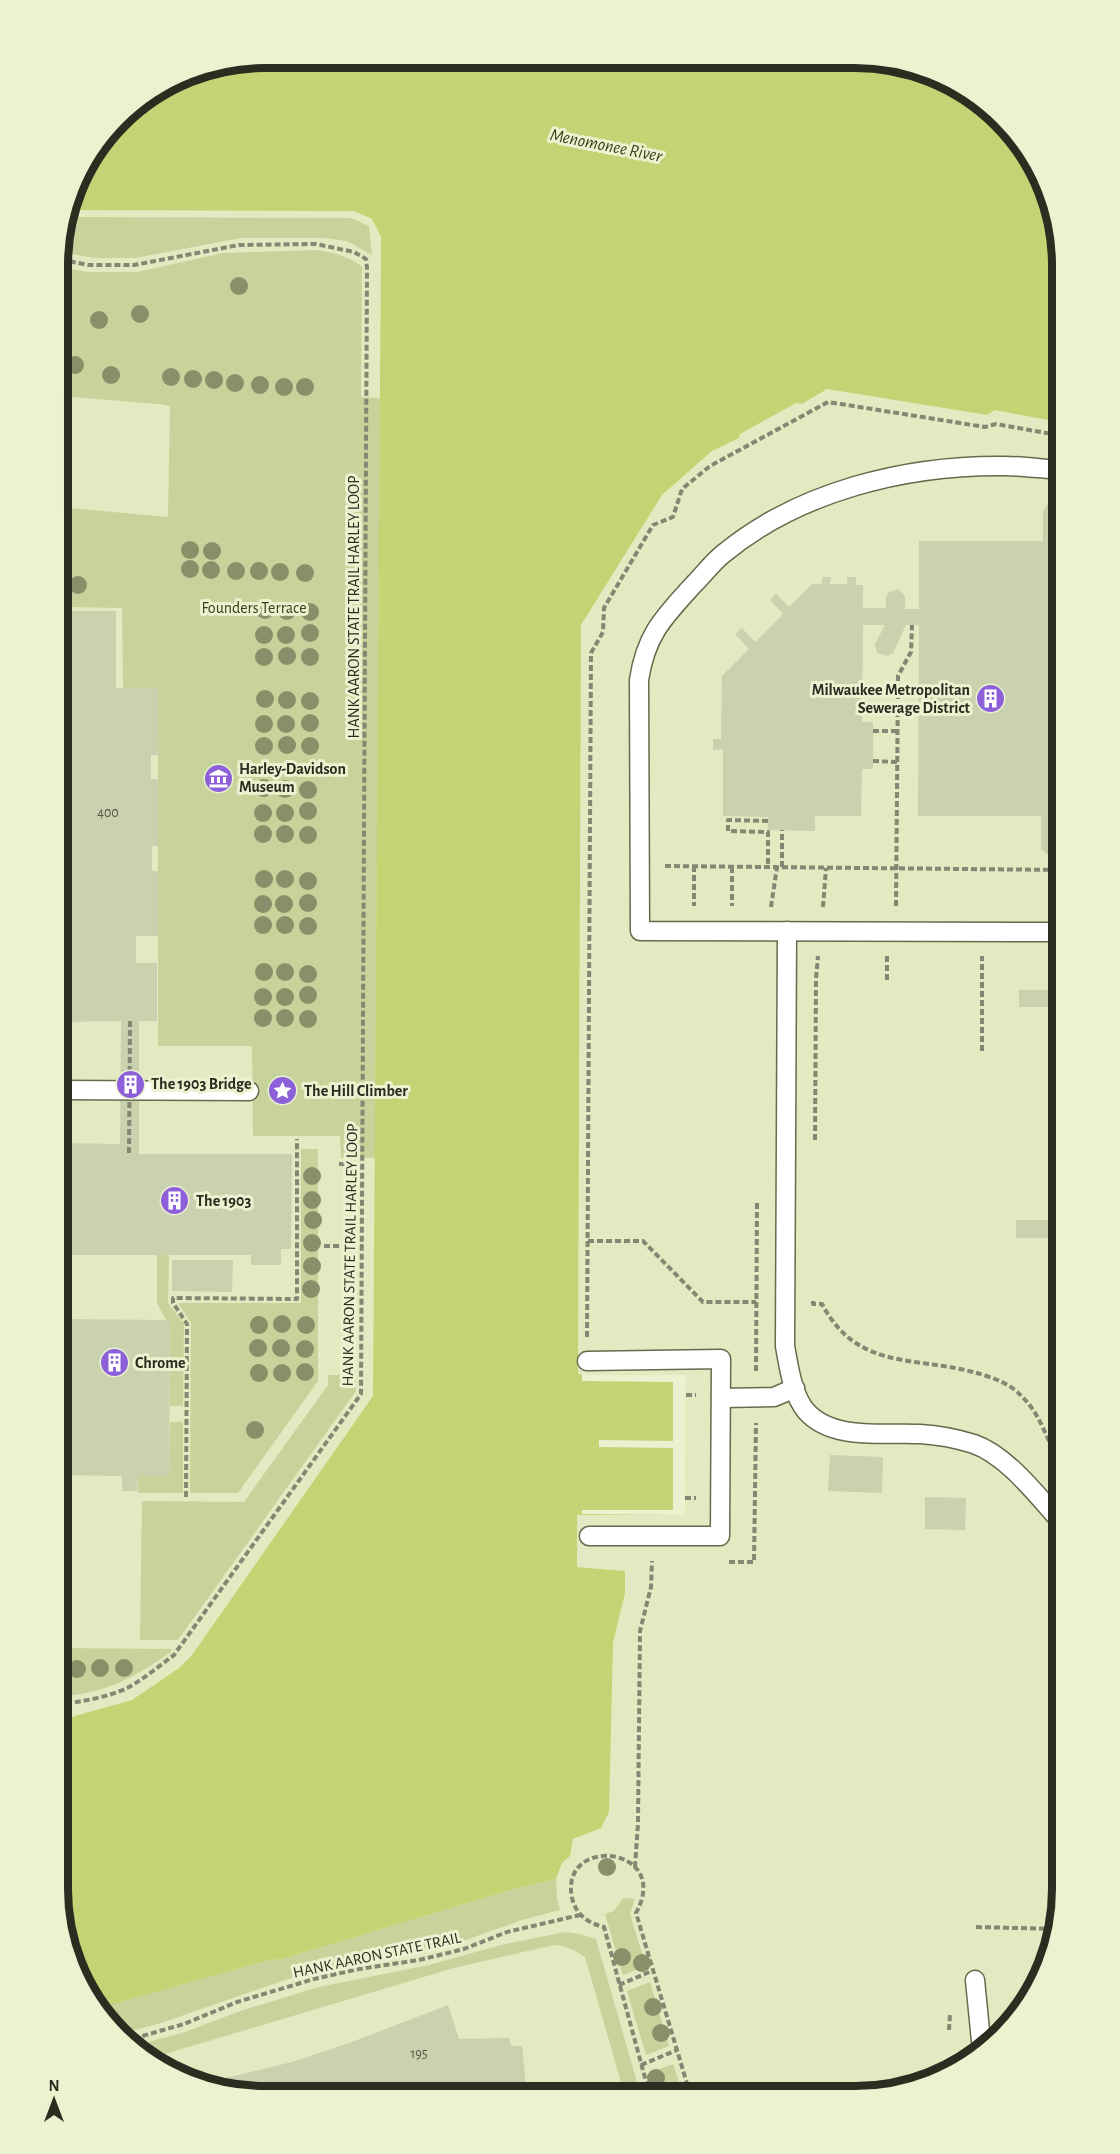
<svg xmlns="http://www.w3.org/2000/svg" width="1120" height="2154" viewBox="0 0 1120 2154" font-family="'Alegreya Sans',sans-serif">
  <style>
    .built { fill: #e1eac0 }
    .green { fill: #c7d39a }
    .water { fill: #c3d474 }
    .pier { fill: #eaf2d0 }
    .building { fill: #c9d1af }
    .lines { fill: none; stroke-linecap: round; stroke-linejoin: round }
    .lane-casing { stroke: #656b4d; stroke-width: 21 }
    .path { stroke: #828871; stroke-width: 4; stroke-dasharray: 6 3; stroke-linecap: butt }
    .lane { stroke: #fff; stroke-width: 18 }
    .path-bridge { stroke: #828871; stroke-width: 4; stroke-dasharray: 6 3; stroke-linecap: butt }
    .tree { fill: #88906a }
    .labels { text-anchor: middle; dominant-baseline: central; stroke-width: 6; stroke-linejoin: round; paint-order: stroke }
    .number-label { font-size: 14px; fill: #525644 }
    .street-label { font-size: 16px; fill: #2a2d20; stroke: #eaf2d0 }
    .park-label { font-size: 16px; fill: #383f17; stroke: #eaf2d0 }
    .poi-label { font-size: 16px; font-weight: bold; fill: #2a2d20; stroke: #eaf2d0; text-anchor: start }
    .water-label { font-size: 18px; font-style: italic; fill: #383f17; stroke: #eaf2d0 }
    .rim { fill: none; stroke: #2a2d20; stroke-width: 8 }
  </style>
  <rect width="100%" height="100%" fill="#eaf2d0"/>
  <g class="built">
    <path d="M 67,210 L 354,211 L 372,219 L 381,237 L 373,1396 L 192,1655 L 179,1668 L 132,1700 L 57,1721 L 59,238 Z"/>
    <path d="M 827,389 L 987,415 L 995,410 L 1063,423 L 1063,1903 L 1047,1969 L 1020,2016 L 971,2062 L 922,2086 L 855,2097 L 237,2095 L 173,2076 L 128,2046 L 102,2007 L 556,1879 L 562,1863 L 570,1856 L 613,1643 L 625,1593 L 625,1571 L 577,1567 L 577,1515 L 685,1514 L 686,1375 L 578,1374 L 581,625 L 662,495 L 712,451 L 739,438 L 740,434 L 796,403 L 802,404 Z"/>
  </g>
  <g class="green">
    <path d="M 65,217 L 351,218 L 369,226 L 372,255 L 347,241 L 325,238 L 241,238 L 135,258 L 95,258 L 59,252 L 59,238 Z"/>
    <path d="M 317,250 C 334,253 349,256 362,267 L 361,397 L 380,398 L 375,1158 L 341,1158 L 340,1136 L 253,1136 L 252,1046 L 158,1046 L 158,689 L 123,688 L 122,608 L 66,607 L 63,609 L 63,630 L 58,630 L 58,507 L 168,517 L 170,406 L 159,404 L 59,396 L 59,267 L 87,272 L 137,272 L 223,253 Z"/>
    <path d="M 301,1149 L 318,1149 L 318,1381 L 238,1493 L 190,1493 L 191,1323 L 178,1303 L 301,1303 Z"/>
    <path d="M 157,1255 L 169,1255 L 168,1303 L 184,1324 L 183,1406 L 170,1406 L 170,1320 L 166,1320 L 157,1303 Z"/>
    <path d="M 328,1375 L 356,1375 L 356,1391 L 178,1640 L 140,1640 L 142,1501 L 244,1502 L 328,1385 Z"/>
    <path d="M 170,1422 L 183,1422 L 183,1493 L 138,1493 L 138,1476 L 169,1476 Z"/>
    <path d="M 57,1648 L 171,1649 L 172,1651 C 138,1676 101,1696 57,1696 Z"/>
    <path d="M 556,1879 L 557,1898 L 560,1910 L 522,1920 L 463,1941 L 408,1954 L 323,1969 L 288,1979 L 161,2023 L 120,2034 L 102,2006 L 273,1959 L 279,1960 L 514,1889 Z"/>
    <path d="M 623,1898 L 635,1899 L 630,1914 L 646,1966 L 623,1975 L 605,1914 L 614,1911 Z"/>
    <path d="M 565,1932 L 579,1934 L 596,1939 L 641,2096 L 625,2096 L 585,1957 C 575,1950 566,1946 554,1945 L 454,1968 L 148,2059 L 130,2047 L 185,2032 L 243,2010 L 319,1987 L 429,1965 L 501,1945 Z"/>
    <path d="M 650,1982 L 669,2046 L 646,2055 L 627,1991 Z"/>
    <path d="M 673,2064 L 684,2096 L 658,2096 L 651,2072 Z"/>
  </g>
  <path class="water" d="M 265,57 L 896,61 L 993,109 L 1052,198 L 1063,265 L 1063,423 L 995,410 L 987,415 L 827,389 L 802,404 L 796,403 L 740,434 L 739,438 L 712,451 L 662,495 L 581,625 L 578,1374 L 686,1375 L 685,1515 L 577,1515 L 577,1567 L 625,1571 L 625,1593 L 613,1643 L 609,1812 L 601,1828 L 573,1839 L 570,1856 L 562,1863 L 556,1879 L 514,1889 L 279,1960 L 273,1959 L 102,2007 L 68,1956 L 57,1890 L 57,1721 L 132,1700 L 179,1668 L 192,1655 L 373,1396 L 381,237 L 372,219 L 354,211 L 67,210 L 79,172 L 127,109 L 185,73 Z"/>
  <path class="pier" d="M 582,1374 L 686,1375 L 685,1515 L 582,1514 L 582,1510 L 673,1510 L 673,1448 L 599,1447 L 599,1440 L 673,1441 L 673,1382 L 582,1381 Z"/>
  <g class="building">
    <path d="M 1049,502 L 1056,502 L 1062,510 L 1063,816 L 1060,816 L 1060,848 L 1057,852 L 1047,854 L 1041,849 L 1041,816 L 918,816 L 919,625 L 906,625 L 893,653 L 888,656 L 877,653 L 875,644 L 885,625 L 863,625 L 862,722 L 873,722 L 873,769 L 862,769 L 861,816 L 815,816 L 815,831 L 768,830 L 768,817 L 723,816 L 723,750 L 713,750 L 713,739 L 721,739 L 722,676 L 749,649 L 735,634 L 742,628 L 755,642 L 783,614 L 770,600 L 776,594 L 789,607 L 812,584 L 822,584 L 822,577 L 831,577 L 830,584 L 847,584 L 847,577 L 856,577 L 856,585 L 863,585 L 863,608 L 886,608 L 886,598 L 888,593 L 898,589 L 905,596 L 905,609 L 919,609 L 919,541 L 1043,541 L 1043,511 Z"/>
    <path d="M 67,611 L 116,611 L 116,688 L 158,688 L 159,755 L 151,755 L 151,779 L 158,779 L 158,846 L 152,846 L 152,871 L 158,871 L 158,936 L 136,936 L 136,963 L 157,963 L 157,1021 L 139,1021 L 139,1154 L 292,1154 L 291,1249 L 281,1249 L 281,1265 L 251,1265 L 251,1255 L 58,1255 L 58,1143 L 120,1144 L 121,1021 L 64,1022 L 64,996 L 58,996 L 58,630 L 67,630 Z"/>
    <rect x="1019" y="990" width="44" height="17"/>
    <rect x="1016" y="1220" width="47" height="18"/>
    <path d="M 172,1260 L 233,1260 L 232,1292 L 172,1291 Z"/>
    <path d="M 58,1319 L 170,1320 L 169,1476 L 138,1476 L 137,1491 L 122,1491 L 122,1476 L 57,1475 Z"/>
    <path d="M 830,1455 L 883,1457 L 882,1493 L 828,1491 Z"/>
    <path d="M 925,1497 L 966,1498 L 965,1530 L 925,1529 Z"/>
    <path d="M 448,2005 L 459,2039 L 509,2038 L 511,2046 L 522,2046 L 527,2096 L 237,2095 L 204,2085 L 230,2077 L 292,2062 L 352,2042 Z"/>
  </g>
  <g class="lines">
    <defs>
      <g id="lane">
        <path d="M 787,931 L 785,1346 C 789,1367 792,1394 806,1411 C 832,1441 885,1432 920,1434 C 938,1435 958,1439 974,1444 C 1008,1456 1039,1498 1063,1524"/>
        <path d="M 1063,932 L 640,931 L 639,680 C 646,634 664,617 694,584 C 704,574 712,563 723,554 C 799,491 906,465 1004,466 C 1024,466 1043,469 1063,470"/>
        <path d="M 58,1090 L 249,1091"/>
        <path d="M 587,1361 L 721,1359 L 720,1536 L 589,1536"/>
        <path d="M 721,1398 L 774,1397 L 795,1388"/>
        <path d="M 975,1980 L 982,2051"/>
      </g>
    </defs>
    <use href="#lane" class="lane-casing"/>
    <g class="path">
      <path d="M 873,731 L 897,731"/>
      <path d="M 873,761 L 897,762"/>
      <path d="M 768,821 L 728,820 L 728,831 L 768,832 L 768,867"/>
      <path d="M 665,866 L 1063,870"/>
      <path d="M 694,866 L 694,906"/>
      <path d="M 732,867 L 732,906"/>
      <path d="M 782,867 L 782,830"/>
      <path d="M 896,906 L 898,676 L 911,652 L 912,625"/>
      <path d="M 771,907 L 777,867"/>
      <path d="M 823,907 L 826,868"/>
      <path d="M 887,956 L 887,980"/>
      <path d="M 982,1051 L 982,956"/>
      <path d="M 815,1140 L 816,979 L 818,956"/>
      <path d="M 339,1164 L 357,1165"/>
      <path d="M 588,1241 L 643,1241 L 703,1302 L 756,1302"/>
      <path d="M 324,1246 L 363,1246"/>
      <path d="M 813,1301 L 813,1304 L 822,1304 C 857,1370 912,1356 973,1372 C 985,1375 1000,1380 1011,1387 C 1043,1411 1043,1437 1063,1467"/>
      <path d="M 587,1337 L 591,653 L 603,632 L 604,608 L 653,525 L 673,517 L 682,489 L 710,466 L 828,402 L 985,427 L 996,424 L 1063,436"/>
      <path d="M 756,1371 L 757,1201"/>
      <path d="M 686,1395 L 696,1395"/>
      <path d="M 186,1497 L 187,1324 L 173,1303 L 173,1298 L 297,1299 L 297,1139"/>
      <path d="M 685,1498 L 696,1498"/>
      <path d="M 729,1562 L 754,1562 L 756,1423"/>
      <path d="M 57,1704 C 77,1703 109,1697 127,1688 C 144,1679 159,1666 174,1655 L 361,1394 L 367,268 L 366,259 L 354,252 L 316,244 L 239,245 L 134,265 L 88,265 L 59,259"/>
      <path d="M 635,1867 L 638,1823 L 640,1631 L 651,1587 L 652,1561"/>
      <path d="M 976,1927 L 1057,1929"/>
      <path d="M 619,1985 L 654,1970"/>
      <path d="M 949,2030 L 950,2014"/>
      <path d="M 125,2041 L 184,2024 L 237,2002 L 314,1979 L 359,1969 L 419,1960 L 464,1949 L 507,1932 L 580,1915"/>
      <path d="M 641,2065 L 677,2050"/>
      <path d="M 650,2096 L 604,1927 C 588,1923 576,1915 572,1898 C 559,1834 673,1846 636,1913 L 691,2097"/>
      <path d="M 728,2097 L 732,2094 L 870,2095"/>
    </g>
    <use href="#lane" class="lane"/>
    <path class="path-bridge" d="M 129,1153 L 130,1021"/>
  </g>
  <g class="tree">
    <circle cx="239" cy="286" r="9"/>
    <circle cx="140" cy="314" r="9"/>
    <circle cx="99" cy="320" r="9"/>
    <circle cx="75" cy="365" r="9"/>
    <circle cx="111" cy="375" r="9"/>
    <circle cx="171" cy="377" r="9"/>
    <circle cx="193" cy="379" r="9"/>
    <circle cx="214" cy="380" r="9"/>
    <circle cx="235" cy="383" r="9"/>
    <circle cx="260" cy="385" r="9"/>
    <circle cx="284" cy="387" r="9"/>
    <circle cx="305" cy="387" r="9"/>
    <circle cx="190" cy="550" r="9"/>
    <circle cx="212" cy="551" r="9"/>
    <circle cx="190" cy="569" r="9"/>
    <circle cx="211" cy="570" r="9"/>
    <circle cx="236" cy="571" r="9"/>
    <circle cx="259" cy="571" r="9"/>
    <circle cx="280" cy="572" r="9"/>
    <circle cx="305" cy="573" r="9"/>
    <circle cx="78" cy="585" r="9"/>
    <circle cx="265" cy="610" r="9"/>
    <circle cx="287" cy="611" r="9"/>
    <circle cx="310" cy="612" r="9"/>
    <circle cx="310" cy="633" r="9"/>
    <circle cx="264" cy="635" r="9"/>
    <circle cx="286" cy="635" r="9"/>
    <circle cx="287" cy="656" r="9"/>
    <circle cx="264" cy="657" r="9"/>
    <circle cx="310" cy="657" r="9"/>
    <circle cx="265" cy="699" r="9"/>
    <circle cx="287" cy="700" r="9"/>
    <circle cx="310" cy="701" r="9"/>
    <circle cx="310" cy="723" r="9"/>
    <circle cx="264" cy="724" r="9"/>
    <circle cx="286" cy="724" r="9"/>
    <circle cx="287" cy="745" r="9"/>
    <circle cx="264" cy="746" r="9"/>
    <circle cx="310" cy="746" r="9"/>
    <circle cx="264" cy="788" r="9"/>
    <circle cx="285" cy="789" r="9"/>
    <circle cx="308" cy="790" r="9"/>
    <circle cx="308" cy="811" r="9"/>
    <circle cx="263" cy="813" r="9"/>
    <circle cx="285" cy="813" r="9"/>
    <circle cx="263" cy="834" r="9"/>
    <circle cx="285" cy="834" r="9"/>
    <circle cx="308" cy="835" r="9"/>
    <circle cx="264" cy="879" r="9"/>
    <circle cx="285" cy="879" r="9"/>
    <circle cx="308" cy="881" r="9"/>
    <circle cx="308" cy="903" r="9"/>
    <circle cx="263" cy="904" r="9"/>
    <circle cx="284" cy="904" r="9"/>
    <circle cx="263" cy="925" r="9"/>
    <circle cx="285" cy="925" r="9"/>
    <circle cx="308" cy="926" r="9"/>
    <circle cx="264" cy="972" r="9"/>
    <circle cx="285" cy="972" r="9"/>
    <circle cx="308" cy="974" r="9"/>
    <circle cx="308" cy="995" r="9"/>
    <circle cx="263" cy="997" r="9"/>
    <circle cx="285" cy="997" r="9"/>
    <circle cx="263" cy="1018" r="9"/>
    <circle cx="285" cy="1018" r="9"/>
    <circle cx="308" cy="1019" r="9"/>
    <circle cx="312" cy="1176" r="9"/>
    <circle cx="312" cy="1200" r="9"/>
    <circle cx="313" cy="1220" r="9"/>
    <circle cx="312" cy="1243" r="9"/>
    <circle cx="312" cy="1266" r="9"/>
    <circle cx="311" cy="1289" r="9"/>
    <circle cx="282" cy="1324" r="9"/>
    <circle cx="259" cy="1325" r="9"/>
    <circle cx="306" cy="1325" r="9"/>
    <circle cx="258" cy="1348" r="9"/>
    <circle cx="281" cy="1348" r="9"/>
    <circle cx="305" cy="1349" r="9"/>
    <circle cx="305" cy="1372" r="9"/>
    <circle cx="259" cy="1373" r="9"/>
    <circle cx="282" cy="1373" r="9"/>
    <circle cx="255" cy="1430" r="9"/>
    <circle cx="100" cy="1668" r="9"/>
    <circle cx="124" cy="1668" r="9"/>
    <circle cx="77" cy="1669" r="9"/>
    <circle cx="607" cy="1867" r="9"/>
    <circle cx="622" cy="1957" r="9"/>
    <circle cx="642" cy="1963" r="9"/>
    <circle cx="653" cy="2007" r="9"/>
    <circle cx="661" cy="2033" r="9"/>
    <circle cx="656" cy="2078" r="9"/>
  </g>
  <defs>
    <symbol id="building-disc" viewBox="-11 -11 22 22"><circle r="9.5" fill="#8d60da" stroke="#eaf2d0"/><path d="M-4-6H4V6H1V3H-1V6H-4ZM-2.5-4.3h1.7v1.8h-1.7ZM.8-4.3h1.7v1.8H.8ZM-2.5-1h1.7V.8h-1.7ZM.8-1h1.7V.8H.8Z" fill="#fff"/></symbol>
    <symbol id="museum-disc" viewBox="-11 -11 22 22"><circle r="9.5" fill="#8d60da" stroke="#eaf2d0"/><path d="M0-6L6-3V-2H-6V-3ZM-5-1h2V3h-2ZM-1-1h2V3h-2ZM3-1h2V3H3ZM-6 4H6V6H-6Z" fill="#fff"/></symbol>
    <symbol id="sight-disc" viewBox="-11 -11 22 22"><circle r="9.5" fill="#8d60da" stroke="#eaf2d0"/><path d="M0-6L1.8-2.2L6-1.7L2.9 1.2L3.7 5.4L0 3.3L-3.7 5.4L-2.9 1.2L-6-1.7L-1.8-2.2Z" fill="#fff"/></symbol>
  </defs>
  <g fill-rule="evenodd">
    <use href="#building-disc" x="974" y="682" width="33" height="33"/>
    <use href="#museum-disc" x="202" y="762" width="33" height="33"/>
    <use href="#building-disc" x="114" y="1068" width="33" height="33"/>
    <use href="#sight-disc" x="266" y="1074" width="33" height="33"/>
    <use href="#building-disc" x="158" y="1184" width="33" height="33"/>
    <use href="#building-disc" x="98" y="1346" width="33" height="33"/>
  </g>
  <g class="labels">
    <g class="number-label">
      <text x="108" y="813">400</text>
      <text x="419" y="2054">195</text>
    </g>
    <g class="street-label">
      <text transform="translate(354 607) rotate(-90)">HANK AARON STATE TRAIL HARLEY LOOP</text>
      <text transform="translate(350 1255) rotate(-89)">HANK AARON STATE TRAIL HARLEY LOOP</text>
      <text transform="translate(377 1955) rotate(-12)">HANK AARON STATE TRAIL</text>
    </g>
    <g class="park-label">
      <text x="254" y="608">Founders Terrace</text>
    </g>
    <g class="poi-label">
      <text x="970" y="690" text-anchor="end">Milwaukee Metropolitan<tspan x="970" dy="18">Sewerage District</tspan></text>
      <text x="239" y="769">Harley-Davidson<tspan x="239" dy="18">Museum</tspan></text>
      <text x="151" y="1084">The 1903 Bridge</text>
      <text x="304" y="1091">The Hill Climber</text>
      <text x="196" y="1201">The 1903</text>
      <text x="135" y="1363">Chrome</text>
    </g>
    <g class="water-label">
      <text transform="translate(606 146) rotate(11)">Menomonee River</text>
    </g>
  </g>
  <path d="M0 0H1120V2154H0ZM265 68H855A197 197 0 0 1 1052 265V1889A197 197 0 0 1 855 2086H265A197 197 0 0 1 68 1889V265A197 197 0 0 1 265 68Z" fill="#eaf2d0" fill-rule="evenodd"/>
  <path class="rim" d="M265 68H855A197 197 0 0 1 1052 265V1889A197 197 0 0 1 855 2086H265A197 197 0 0 1 68 1889V265A197 197 0 0 1 265 68Z"/>
  <g transform="translate(54 2100)" stroke="#eaf2d0" stroke-width="4.5" paint-order="stroke">
  <path d="M0-4.5L10 22L0 15L-10 22Z" fill="#2a2d20"/>
  <text y="-9" font-size="16" font-weight="bold" text-anchor="middle" fill="#2a2d20">N</text>
  </g>
</svg>
